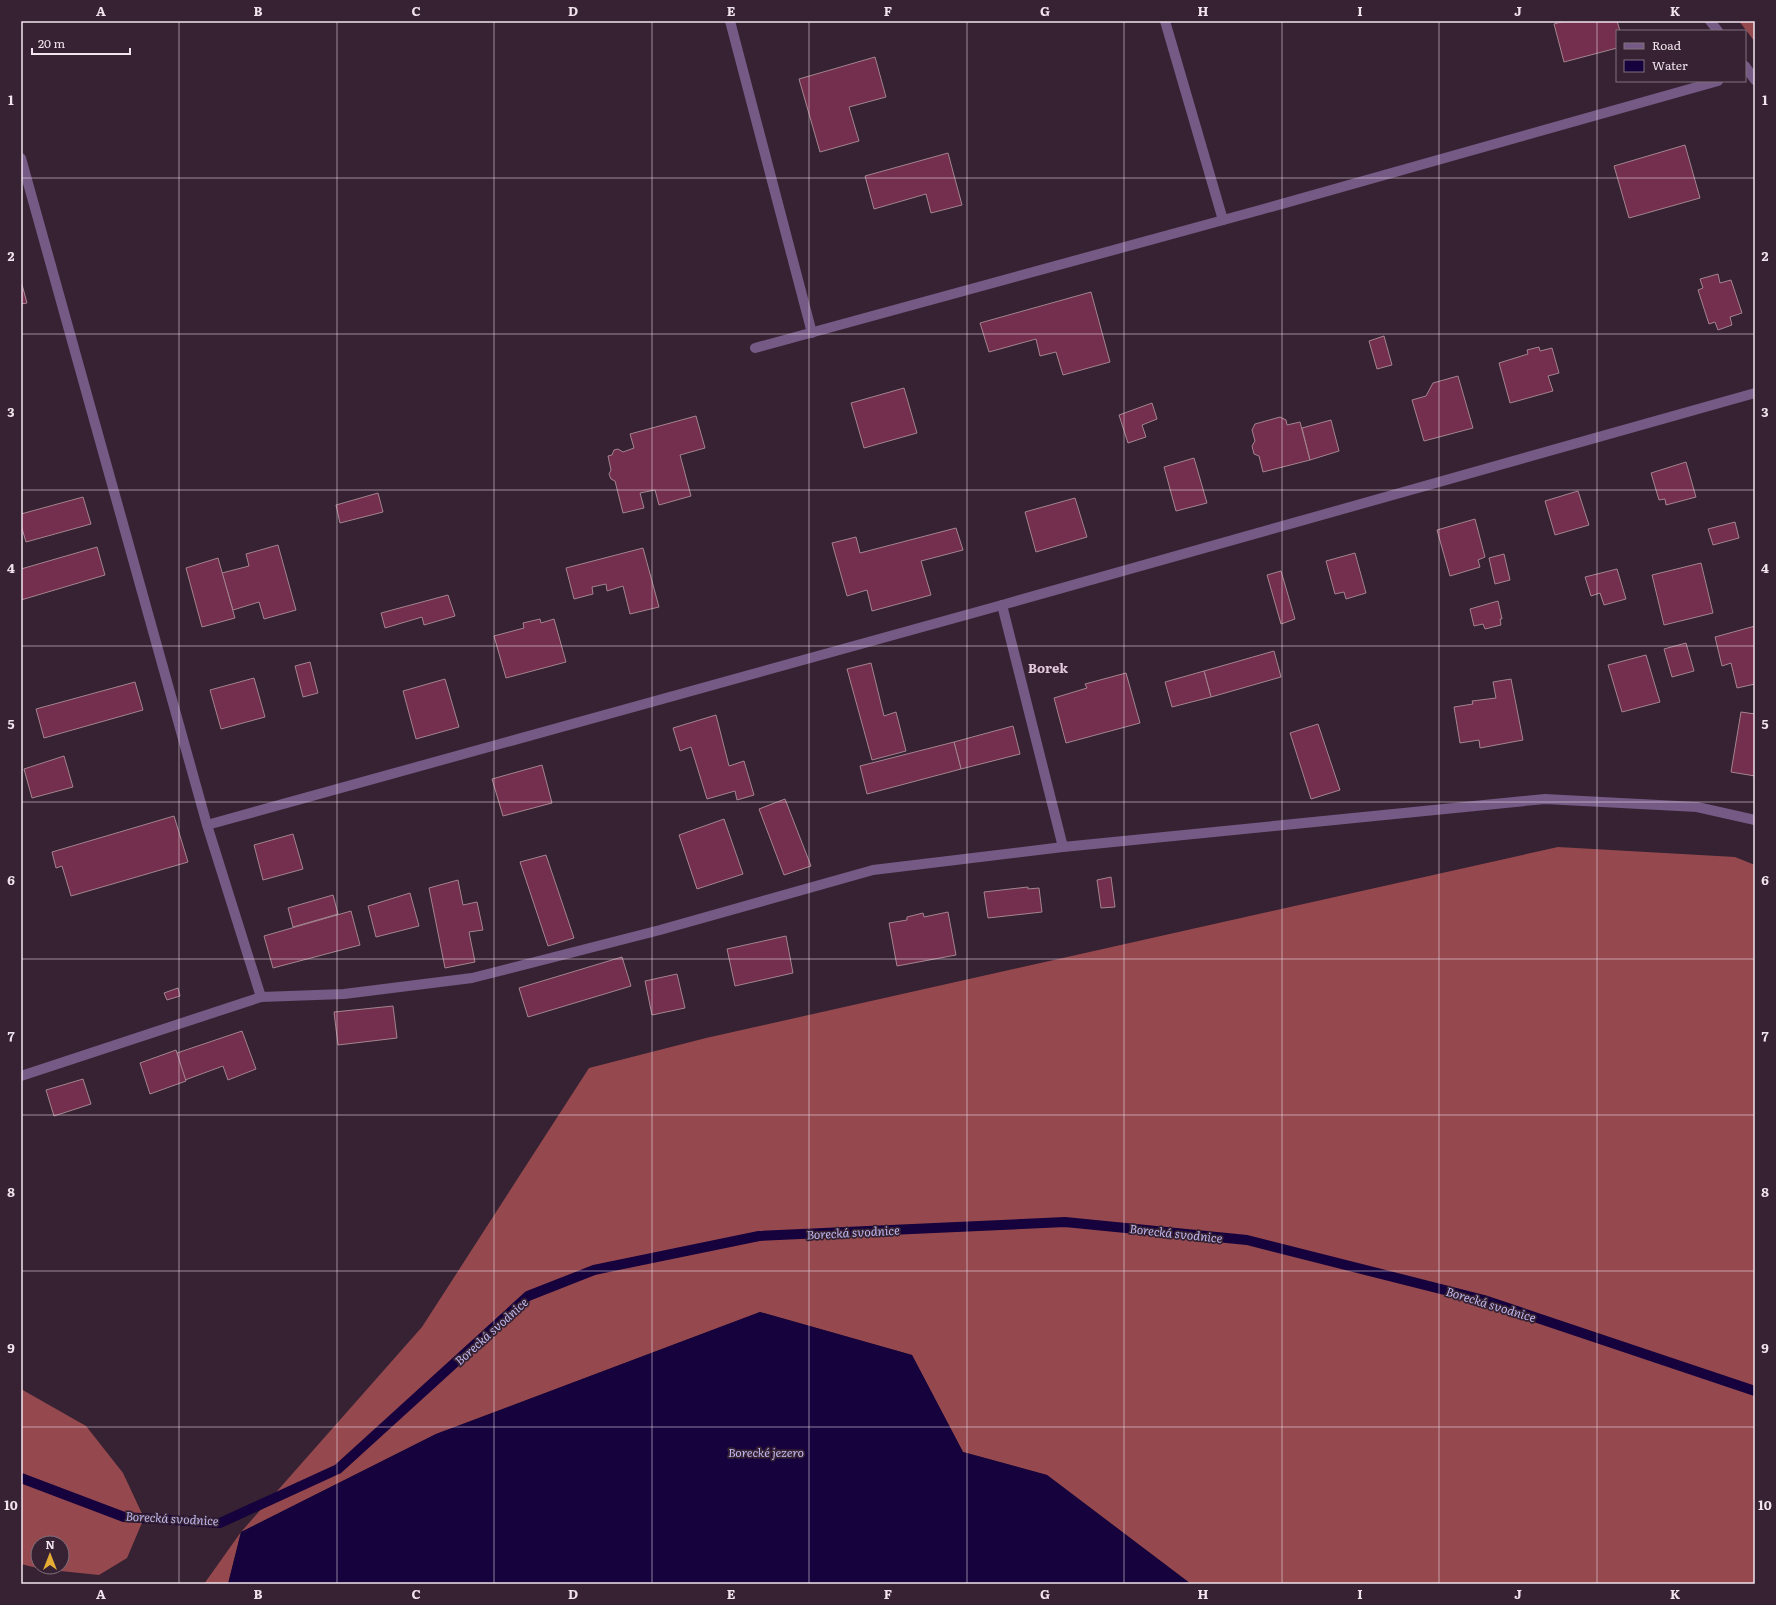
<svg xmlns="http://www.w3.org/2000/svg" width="1776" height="1605" viewBox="0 0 1776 1605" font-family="Literata,serif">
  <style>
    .forest { fill: #95494f; fill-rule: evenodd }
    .water { fill: #16023c }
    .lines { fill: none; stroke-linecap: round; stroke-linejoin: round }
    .stream { stroke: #16023c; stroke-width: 10 }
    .building { fill: #732f4d; stroke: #a3848f }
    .minor { stroke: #745a85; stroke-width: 10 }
    .tertiary { stroke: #745a85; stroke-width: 10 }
    .grid { fill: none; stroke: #f2e4ee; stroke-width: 1; stroke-opacity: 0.55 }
    .labels { text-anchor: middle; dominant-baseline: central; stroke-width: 3.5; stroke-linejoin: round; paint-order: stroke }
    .water-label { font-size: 12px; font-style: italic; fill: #bfb9f1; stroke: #362232 }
    .quarter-label { font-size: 13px; font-weight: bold; fill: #e4c9de; stroke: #362232 }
    .neatline { fill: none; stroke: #f2e4ee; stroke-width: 1.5 }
    .grid-label { font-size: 13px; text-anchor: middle; font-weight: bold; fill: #f2e4ee }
  </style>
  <rect width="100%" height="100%" fill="#362232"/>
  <g class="forest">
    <path d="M 1739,21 L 1755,21 L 1755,42 Z"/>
    <path d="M 1558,847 L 1735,857 L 1755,865 L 1755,1584 L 1191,1584 L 1047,1475 L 963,1452 L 912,1355 L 760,1312 L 436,1434 L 241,1532 L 228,1584 L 204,1584 L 241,1532 L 422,1327 L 589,1068 L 706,1038 Z"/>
    <path d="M 21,1389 L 86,1426 L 123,1473 L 144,1518 L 127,1558 L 99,1575 L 41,1569 L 21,1564 ZM 38,1543 L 62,1543 L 62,1567 L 38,1567 Z"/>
  </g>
  <path class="water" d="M 760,1312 L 912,1355 L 963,1452 L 1047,1475 L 1191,1584 L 228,1584 L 241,1532 L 436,1434 Z"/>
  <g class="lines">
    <path class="stream" d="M 21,1478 L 124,1517 L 220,1523 L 338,1469 L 528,1296 L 594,1270 L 759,1236 L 1065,1222 L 1247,1240 L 1484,1300 L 1755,1391"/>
  </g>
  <g class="building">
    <path d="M 1564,21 L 1617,21 L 1620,31 L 1617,31 L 1617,48 L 1564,62 L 1554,24 Z"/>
    <path d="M 875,57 L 886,97 L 849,107 L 859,141 L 820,152 L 799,79 Z"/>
    <path d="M 1685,145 L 1700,198 L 1629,218 L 1614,166 Z"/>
    <path d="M 948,153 L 962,205 L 931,213 L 926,194 L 874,209 L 865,176 Z"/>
    <path d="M 1718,274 L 1720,283 L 1731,280 L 1742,313 L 1730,317 L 1732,325 L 1718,330 L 1715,322 L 1709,324 L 1698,290 L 1703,288 L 1700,279 Z"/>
    <path d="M 21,281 L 27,303 L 21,304 Z"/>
    <path d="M 1091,292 L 1110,362 L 1063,375 L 1056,352 L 1040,356 L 1036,339 L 989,352 L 980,323 Z"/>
    <path d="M 1384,336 L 1392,365 L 1377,369 L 1369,341 Z"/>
    <path d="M 1539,347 L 1540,351 L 1552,348 L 1559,373 L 1548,376 L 1553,391 L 1510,403 L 1499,363 L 1528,354 L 1527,350 Z"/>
    <path d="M 1458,376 L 1473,428 L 1424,441 L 1412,400 L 1426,396 L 1433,383 Z"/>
    <path d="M 904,388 L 917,433 L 864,448 L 851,403 Z"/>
    <path d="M 1152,403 L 1157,419 L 1142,425 L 1146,437 L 1128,443 L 1119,415 Z"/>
    <path d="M 696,416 L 705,448 L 680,455 L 691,496 L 659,505 L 655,490 L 640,493 L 644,508 L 623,513 L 615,481 L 611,479 L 609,474 L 611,470 L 608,456 L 612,455 L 614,450 L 618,449 L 623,452 L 634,448 L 630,434 Z"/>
    <path d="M 1280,417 L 1286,420 L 1287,425 L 1300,422 L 1310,460 L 1263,472 L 1259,456 L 1254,454 L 1252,446 L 1255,441 L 1252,430 L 1255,424 Z"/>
    <path d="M 1331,420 L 1339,451 L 1310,460 L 1302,428 Z"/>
    <path d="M 1194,458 L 1207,503 L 1176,511 L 1164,467 Z"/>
    <path d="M 1686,462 L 1696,497 L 1666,505 L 1665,499 L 1659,500 L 1651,473 Z"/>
    <path d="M 1578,491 L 1589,525 L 1555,535 L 1545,501 Z"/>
    <path d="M 378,493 L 383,512 L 340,523 L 336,505 Z"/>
    <path d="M 83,497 L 91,524 L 26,542 L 21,525 L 21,514 Z"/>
    <path d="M 1075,498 L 1087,537 L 1036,552 L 1025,512 Z"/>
    <path d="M 1475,519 L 1485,557 L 1478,560 L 1480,567 L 1450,576 L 1437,530 Z"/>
    <path d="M 1735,522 L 1739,538 L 1713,545 L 1708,529 Z"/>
    <path d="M 956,528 L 963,550 L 921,561 L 931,595 L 872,611 L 867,590 L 847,596 L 832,543 L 856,537 L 860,553 Z"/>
    <path d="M 278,545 L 296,610 L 264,619 L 259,602 L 233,610 L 222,573 L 249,566 L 246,554 Z"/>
    <path d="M 97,547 L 105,575 L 21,600 L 21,569 Z"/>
    <path d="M 643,548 L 659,607 L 630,614 L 623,586 L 607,591 L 606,584 L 592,587 L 593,594 L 574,599 L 566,568 Z"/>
    <path d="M 1355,553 L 1366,593 L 1346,599 L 1344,592 L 1335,594 L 1326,561 Z"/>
    <path d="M 1504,554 L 1510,580 L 1495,584 L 1489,558 Z"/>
    <path d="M 218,558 L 235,618 L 202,627 L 186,568 Z"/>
    <path d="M 1701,563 L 1713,613 L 1664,625 L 1652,575 Z"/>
    <path d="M 1617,569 L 1626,599 L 1604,605 L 1600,593 L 1591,596 L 1585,577 Z"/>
    <path d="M 1281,571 L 1295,619 L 1281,624 L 1267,575 Z"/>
    <path d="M 448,595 L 455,616 L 424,625 L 422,617 L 385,628 L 381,613 Z"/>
    <path d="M 1498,601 L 1502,619 L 1500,619 L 1501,625 L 1485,629 L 1483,624 L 1474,626 L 1470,609 Z"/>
    <path d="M 540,619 L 541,623 L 554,619 L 566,662 L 506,678 L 494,636 L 524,628 L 523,623 Z"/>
    <path d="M 1755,626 L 1755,684 L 1737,688 L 1731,663 L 1722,666 L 1715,637 Z"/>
    <path d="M 1686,643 L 1694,671 L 1672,677 L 1664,649 Z"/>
    <path d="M 1274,651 L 1281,677 L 1211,697 L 1204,671 Z"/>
    <path d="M 1646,655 L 1660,702 L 1622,712 L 1608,665 Z"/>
    <path d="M 310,662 L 318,693 L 303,697 L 295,666 Z"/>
    <path d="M 871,663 L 884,716 L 896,712 L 906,751 L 872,760 L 847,669 Z"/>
    <path d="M 1204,671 L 1211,697 L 1172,707 L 1165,682 Z"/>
    <path d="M 1126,673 L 1140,723 L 1066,743 L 1054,698 L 1087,688 L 1085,684 Z"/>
    <path d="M 254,678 L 265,717 L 221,729 L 210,690 Z"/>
    <path d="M 445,679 L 459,727 L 416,739 L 403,691 Z"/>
    <path d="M 1511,679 L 1523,740 L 1480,748 L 1479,740 L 1460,743 L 1454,707 L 1473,704 L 1472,701 L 1496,698 L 1493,682 Z"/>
    <path d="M 135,682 L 143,710 L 44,738 L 36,709 Z"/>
    <path d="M 1741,712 L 1755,714 L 1755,776 L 1731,772 Z"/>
    <path d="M 716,715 L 729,766 L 744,761 L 754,795 L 737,800 L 735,791 L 707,799 L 691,747 L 680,751 L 673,728 Z"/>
    <path d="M 1318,724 L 1340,790 L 1311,799 L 1290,733 Z"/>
    <path d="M 1013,726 L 1020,754 L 961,769 L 954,742 Z"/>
    <path d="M 954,742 L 961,769 L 867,794 L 860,766 Z"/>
    <path d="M 64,756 L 73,787 L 32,798 L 24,769 Z"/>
    <path d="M 542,765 L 552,803 L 503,816 L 492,779 Z"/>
    <path d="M 785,799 L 811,866 L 784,875 L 759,809 Z"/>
    <path d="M 174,816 L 188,862 L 71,896 L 62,866 L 56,868 L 52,852 Z"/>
    <path d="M 724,819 L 743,874 L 697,889 L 679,835 Z"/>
    <path d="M 293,834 L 303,869 L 263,880 L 254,845 Z"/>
    <path d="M 546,855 L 574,938 L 548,946 L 520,862 Z"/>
    <path d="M 1111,877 L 1115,907 L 1101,908 L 1097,880 Z"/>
    <path d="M 458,880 L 463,905 L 477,902 L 483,930 L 469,932 L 475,962 L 445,968 L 429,888 Z"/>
    <path d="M 1028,887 L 1028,889 L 1039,888 L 1042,912 L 988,918 L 984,892 Z"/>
    <path d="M 410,893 L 419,926 L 376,937 L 368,906 Z"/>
    <path d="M 333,895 L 338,914 L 293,927 L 288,908 Z"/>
    <path d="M 351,911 L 360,945 L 273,968 L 264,936 Z"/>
    <path d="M 948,912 L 956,955 L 897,966 L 889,923 L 907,920 L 907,917 L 923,913 L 924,917 Z"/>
    <path d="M 786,936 L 793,973 L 735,986 L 727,949 Z"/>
    <path d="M 622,957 L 631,986 L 528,1017 L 519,988 Z"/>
    <path d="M 677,974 L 685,1008 L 652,1015 L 645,981 Z"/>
    <path d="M 178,988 L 180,996 L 167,1000 L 164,993 Z"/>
    <path d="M 393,1006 L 397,1038 L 338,1045 L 334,1012 Z"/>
    <path d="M 242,1031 L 256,1069 L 228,1080 L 223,1066 L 185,1080 L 177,1053 Z"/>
    <path d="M 176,1050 L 186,1081 L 150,1094 L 140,1063 Z"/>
    <path d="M 83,1079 L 91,1104 L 54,1116 L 46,1090 Z"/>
  </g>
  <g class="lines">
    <g class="minor">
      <path d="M 730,21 L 812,333"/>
      <path d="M 1165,21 L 1223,220"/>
      <path d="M 1710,21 L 1718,31"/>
      <path d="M 1745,66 L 1755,80"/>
      <path d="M 755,348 L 1260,210 L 1718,81"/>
      <path d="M 1002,605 L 1063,847"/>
      <path d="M 207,825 L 1002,605 L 1755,393"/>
      <path d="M 21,1076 L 261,997"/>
    </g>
    <path class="tertiary" d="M 21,158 L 207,825 L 261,997 L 344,994 L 472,978 L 660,930 L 873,870 L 1063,847 L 1545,799 L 1697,807 L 1755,820"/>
  </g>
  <path class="grid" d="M 179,21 L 179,1584M 337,21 L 337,1584M 494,21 L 494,1584M 652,21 L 652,1584M 809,21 L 809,1584M 967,21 L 967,1584M 1124,21 L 1124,1584M 1282,21 L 1282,1584M 1439,21 L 1439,1584M 1597,21 L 1597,1584M 21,178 L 1755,178M 21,334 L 1755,334M 21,490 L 1755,490M 21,646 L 1755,646M 21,802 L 1755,802M 21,959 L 1755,959M 21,1115 L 1755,1115M 21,1271 L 1755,1271M 21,1427 L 1755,1427"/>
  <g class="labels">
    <g class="water-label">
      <text transform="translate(853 1232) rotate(-3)">Borecká svodnice</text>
      <text transform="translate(1176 1233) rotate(6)">Borecká svodnice</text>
      <text transform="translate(1491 1304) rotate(17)">Borecká svodnice</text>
      <text transform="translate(491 1331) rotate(-42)">Borecká svodnice</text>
      <text x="766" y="1452">Borecké jezero</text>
      <text transform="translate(172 1518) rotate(3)">Borecká svodnice</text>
    </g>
    <g class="quarter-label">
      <text x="1048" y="667">Borek</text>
    </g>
  </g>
  <rect width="1776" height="1605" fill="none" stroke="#362232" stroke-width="44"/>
  <rect x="1616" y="30" width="130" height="52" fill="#362232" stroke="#81707d"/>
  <rect x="1624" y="43" width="20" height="6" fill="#745a85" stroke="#81707d"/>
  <text x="1652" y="50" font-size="12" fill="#f2e4ee">Road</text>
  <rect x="1624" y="60" width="20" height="12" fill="#16023c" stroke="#81707d"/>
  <text x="1652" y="70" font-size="12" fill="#f2e4ee">Water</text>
  <g transform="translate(50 1555)"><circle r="19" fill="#362232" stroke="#81707d"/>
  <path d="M0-3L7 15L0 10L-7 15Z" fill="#e5ad35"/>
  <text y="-6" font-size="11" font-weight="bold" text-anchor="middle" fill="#f2e4ee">N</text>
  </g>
  <path d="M32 48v6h98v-6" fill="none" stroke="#f2e4ee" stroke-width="2"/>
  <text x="38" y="48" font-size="12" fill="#f2e4ee" stroke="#362232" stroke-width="3" paint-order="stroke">20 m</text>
  <rect x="22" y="22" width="1732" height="1561" class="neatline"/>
  <g class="grid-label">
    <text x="101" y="16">A</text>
    <text x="258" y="16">B</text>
    <text x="416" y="16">C</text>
    <text x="573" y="16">D</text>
    <text x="731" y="16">E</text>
    <text x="888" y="16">F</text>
    <text x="1045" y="16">G</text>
    <text x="1203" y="16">H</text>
    <text x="1360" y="16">I</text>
    <text x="1518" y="16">J</text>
    <text x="1675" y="16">K</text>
    <text x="11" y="105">1</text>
    <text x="1765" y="105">1</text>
    <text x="11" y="261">2</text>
    <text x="1765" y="261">2</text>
    <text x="11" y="417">3</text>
    <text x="1765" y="417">3</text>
    <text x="11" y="573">4</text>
    <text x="1765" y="573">4</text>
    <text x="11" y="729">5</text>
    <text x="1765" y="729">5</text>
    <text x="11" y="885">6</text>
    <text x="1765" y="885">6</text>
    <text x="11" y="1041">7</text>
    <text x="1765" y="1041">7</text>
    <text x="11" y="1197">8</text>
    <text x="1765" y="1197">8</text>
    <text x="11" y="1353">9</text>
    <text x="1765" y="1353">9</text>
    <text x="11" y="1510">10</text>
    <text x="1765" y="1510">10</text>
    <text x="101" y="1599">A</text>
    <text x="258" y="1599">B</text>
    <text x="416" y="1599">C</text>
    <text x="573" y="1599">D</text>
    <text x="731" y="1599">E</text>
    <text x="888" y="1599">F</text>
    <text x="1045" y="1599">G</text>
    <text x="1203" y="1599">H</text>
    <text x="1360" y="1599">I</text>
    <text x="1518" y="1599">J</text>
    <text x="1675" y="1599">K</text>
  </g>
</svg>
